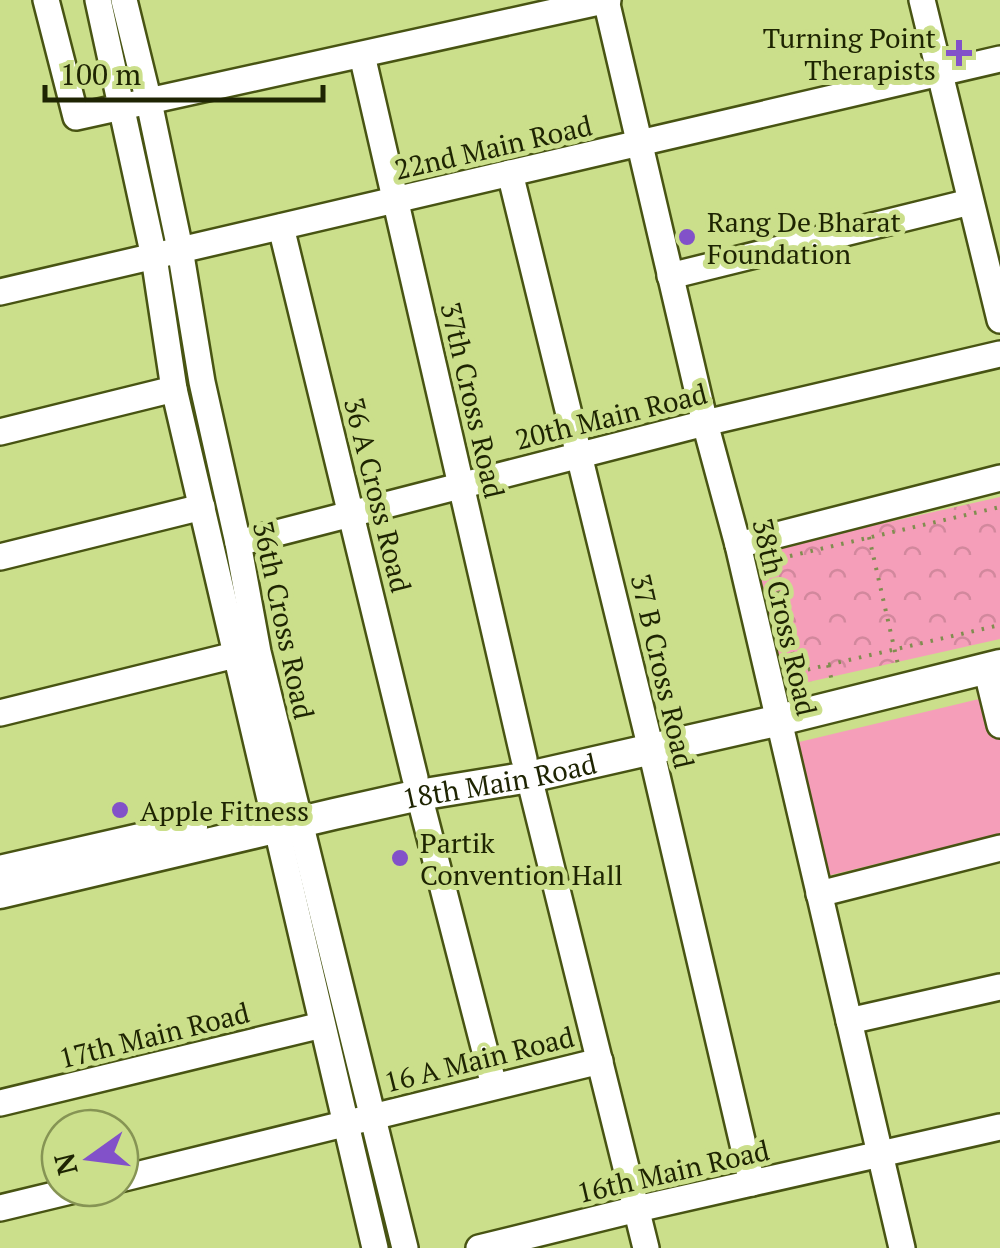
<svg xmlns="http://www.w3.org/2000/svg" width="1000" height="1248" viewBox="0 0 1000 1248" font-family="'PT Serif',serif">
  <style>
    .park { fill: url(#park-crowns) }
    .garden { fill: #f59eb9 }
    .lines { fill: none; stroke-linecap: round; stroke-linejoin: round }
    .minor-casing { stroke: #485413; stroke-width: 30 }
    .major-casing { stroke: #485413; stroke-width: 35 }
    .path { stroke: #808d4f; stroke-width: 4; stroke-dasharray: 2.5 8; stroke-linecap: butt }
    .minor { stroke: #fff; stroke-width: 25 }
    .major { stroke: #fff; stroke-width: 30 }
    .poi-dot { fill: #8251c9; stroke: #cbdf8b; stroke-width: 4 }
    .labels { text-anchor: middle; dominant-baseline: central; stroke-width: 10; stroke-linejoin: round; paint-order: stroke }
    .poi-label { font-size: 28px; fill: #1e2402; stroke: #cbdf8b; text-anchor: start }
    .street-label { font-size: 28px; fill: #1e2402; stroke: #cbdf8b }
  </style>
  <defs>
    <pattern id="park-crowns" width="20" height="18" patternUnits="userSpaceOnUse" patternTransform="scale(2.5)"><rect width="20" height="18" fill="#f59eb9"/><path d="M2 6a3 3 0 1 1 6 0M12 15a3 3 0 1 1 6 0" fill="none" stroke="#d2889d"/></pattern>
  </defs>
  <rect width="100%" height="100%" fill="#cbdf8b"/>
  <path class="park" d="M 1000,497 L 1000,639 L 786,687 L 755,552 Z"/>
  <path class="garden" d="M 1000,694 L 1000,834 L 827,876 L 795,743 Z"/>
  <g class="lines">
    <defs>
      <g id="minor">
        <path d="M 46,0 L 76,117 L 608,0"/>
        <path d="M 98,0 L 154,257 L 174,389 L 375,1248"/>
        <path d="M 124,0 L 149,102 L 180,249 L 202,382 L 238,543 L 258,652 L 405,1248"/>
        <path d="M 606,0 L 705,423 L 738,545 L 902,1248"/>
        <path d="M 922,0 L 1000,320"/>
        <path d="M 362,55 L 524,759"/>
        <path d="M 510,173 L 647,733 L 752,1183"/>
        <path d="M 281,227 L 415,778"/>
        <path d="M 670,276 L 970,202"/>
        <path d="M 0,292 L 1000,59"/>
        <path d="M 0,432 L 174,389"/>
        <path d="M 238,543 L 705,423 L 1000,354"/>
        <path d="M 738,545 L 1000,478"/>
        <path d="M 0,557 L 202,507"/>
        <path d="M 986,668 L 1000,725"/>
        <path d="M 0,713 L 235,655"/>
        <path d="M 529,777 L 646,1248"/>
        <path d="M 419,795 L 494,1086"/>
        <path d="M 819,894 L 1000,848"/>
        <path d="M 849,1021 L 1000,987"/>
        <path d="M 0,1103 L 322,1025"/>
        <path d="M 120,1179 L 600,1061"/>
        <path d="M 0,1208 L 83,1188"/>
        <path d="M 479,1248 L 637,1209 L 1000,1127"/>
      </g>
      <g id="major">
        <path d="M 0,871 L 192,827"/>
        <path id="s1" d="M 0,893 L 334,814 L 419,795 L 529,777 L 771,722 L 1000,665"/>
      </g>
    </defs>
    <use href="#minor" class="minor-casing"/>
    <use href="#major" class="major-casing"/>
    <g class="path">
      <path d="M 869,537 L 899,669"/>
      <path d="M 790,556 L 1000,507"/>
      <path d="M 771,560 L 797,672 L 1000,625"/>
      <path d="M 828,665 L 833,685"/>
    </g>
    <use href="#minor" class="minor"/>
    <use href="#major" class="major"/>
  </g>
  <g class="poi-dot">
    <path d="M954 38h10v10h10v10h-10v10h-10v-10h-10v-10h10z"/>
    <circle cx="687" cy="237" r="10"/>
    <circle cx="120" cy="810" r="10"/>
    <circle cx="400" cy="858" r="10"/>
  </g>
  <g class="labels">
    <g class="poi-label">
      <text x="936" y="37" text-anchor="end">Turning Point<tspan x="936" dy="32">Therapists</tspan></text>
      <text x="707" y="221">Rang De Bharat<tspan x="707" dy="32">Foundation</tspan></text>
      <text x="140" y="810">Apple Fitness</text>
      <text x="420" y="842">Partik<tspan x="420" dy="32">Convention Hall</tspan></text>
    </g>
    <g class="street-label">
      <text transform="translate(493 147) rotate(-13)">22nd Main Road</text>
      <text transform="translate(473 400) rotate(77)">37th Cross Road</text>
      <text transform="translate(611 416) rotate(-14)">20th Main Road</text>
      <text transform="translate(378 495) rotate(76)">36 A Cross Road</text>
      <text transform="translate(785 617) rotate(77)">38th Cross Road</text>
      <text transform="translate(284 620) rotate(78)">36th Cross Road</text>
      <text transform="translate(663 671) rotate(77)">37 B Cross Road</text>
      <text stroke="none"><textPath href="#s1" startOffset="512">18th Main Road</textPath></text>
      <text transform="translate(154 1035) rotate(-14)">17th Main Road</text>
      <text transform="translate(479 1059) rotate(-14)">16 A Main Road</text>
      <text transform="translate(673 1171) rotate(-13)">16th Main Road</text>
    </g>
  </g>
  <g transform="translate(90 1158) rotate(256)"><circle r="48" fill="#cbdf8b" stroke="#869454" stroke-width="2.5"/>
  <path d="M0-8L18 38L0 25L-18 38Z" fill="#8251c9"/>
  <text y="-15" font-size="28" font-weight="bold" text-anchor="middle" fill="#1e2402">N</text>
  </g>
  <path d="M45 85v15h278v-15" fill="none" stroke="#1e2402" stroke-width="5"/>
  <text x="60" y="85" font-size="30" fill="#1e2402" stroke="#cbdf8b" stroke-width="8" paint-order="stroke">100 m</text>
</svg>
